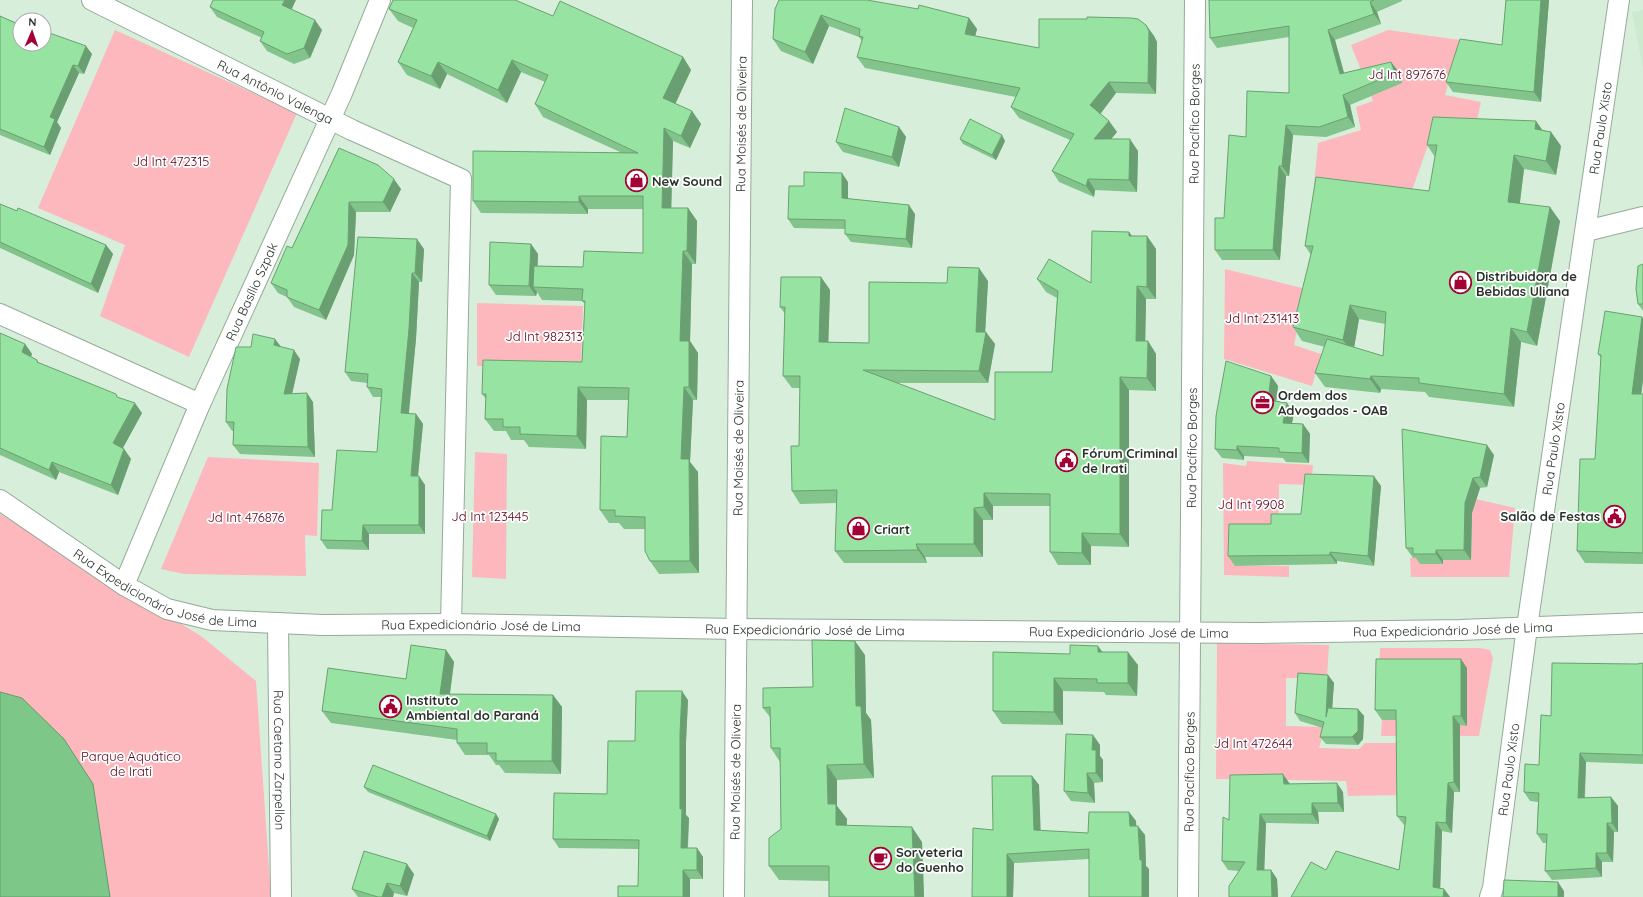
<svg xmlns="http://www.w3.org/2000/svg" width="1643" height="897" viewBox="0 0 1643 897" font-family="Quicksand,sans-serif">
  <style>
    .built { fill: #cbeace }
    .green { fill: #fcb8bc }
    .water { fill: #7dc888; stroke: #649b6c }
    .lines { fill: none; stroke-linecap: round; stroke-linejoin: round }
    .street-casing { stroke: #94aa96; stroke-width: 22 }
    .street { stroke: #fff; stroke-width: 20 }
    .wall { fill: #82c48b; fill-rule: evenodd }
    .shaded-wall { fill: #6aa071 }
    .building { fill: #97e4a2; stroke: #6aa071 }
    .labels { text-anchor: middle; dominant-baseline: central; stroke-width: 3.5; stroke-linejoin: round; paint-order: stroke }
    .park-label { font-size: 13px; fill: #5a0018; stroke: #fff }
    .street-label { font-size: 13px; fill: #283229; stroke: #fff }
    .poi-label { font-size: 13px; font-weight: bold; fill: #283229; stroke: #fff; text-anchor: start }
  </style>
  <rect width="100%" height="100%" fill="#d7efda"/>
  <path class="built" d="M 1643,10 L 1643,69 L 1632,12 Z"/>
  <g class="green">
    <path d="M 115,30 L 297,113 L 189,357 L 100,316 L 125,245 L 38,208 Z"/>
    <path d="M 1388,30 L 1460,40 L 1445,95 L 1481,102 L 1475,129 L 1434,128 L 1410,196 L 1314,185 L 1318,143 L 1361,130 L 1356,107 L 1373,101 L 1351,45 Z"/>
    <path d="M 1225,269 L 1306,289 L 1294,345 L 1321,354 L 1312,386 L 1224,359 Z"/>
    <path d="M 477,303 L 583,306 L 581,368 L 477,366 Z"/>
    <path d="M 475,452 L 507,454 L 506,579 L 472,577 Z"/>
    <path d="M 208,457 L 319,463 L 317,536 L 305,535 L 306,576 L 184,574 L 161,569 Z"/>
    <path d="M 1247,461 L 1313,465 L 1311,485 L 1279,484 L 1278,534 L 1235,566 L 1289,566 L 1289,577 L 1224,575 L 1223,463 L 1246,466 Z"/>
    <path d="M 1415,485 L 1515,508 L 1509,577 L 1411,577 L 1410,558 L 1420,558 L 1421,564 L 1443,564 L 1443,560 L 1471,560 L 1472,523 Z"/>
    <path d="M 0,514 L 201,636 L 256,681 L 271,897 L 0,897 Z"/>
    <path d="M 1217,643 L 1329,645 L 1327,678 L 1286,678 L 1286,726 L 1325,727 L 1319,748 L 1359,749 L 1365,743 L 1399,743 L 1399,795 L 1348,796 L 1346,781 L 1216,779 Z"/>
    <path d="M 1380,648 L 1480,648 L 1490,650 L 1493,658 L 1479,736 L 1381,736 L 1382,720 L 1410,720 L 1467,725 L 1467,668 L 1379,669 Z"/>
  </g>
  <path class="water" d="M 0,692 L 22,698 L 64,739 L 93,784 L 110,897 L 0,897 Z"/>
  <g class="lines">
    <defs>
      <g id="street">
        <path id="s1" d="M 92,0 L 352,130 L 461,179 L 451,624"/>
        <path d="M 1586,231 L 1643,217"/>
        <path d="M 0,314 L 200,404"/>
        <path id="s2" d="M 0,500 L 124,585 L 167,609 L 212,620 L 323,625 L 451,624 L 737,629 L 1260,633 L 1460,630 L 1643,623"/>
        <path id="s3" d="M 124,585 L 200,404 L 342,93 L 380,0"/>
        <path id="s4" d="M 278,623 L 281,897"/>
        <path id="s5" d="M 734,897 L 742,0"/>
        <path id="s6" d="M 1188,897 L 1195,0"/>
        <path id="s7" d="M 1490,897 L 1493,888 L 1527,627 L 1619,0"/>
      </g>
    </defs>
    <use href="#street" class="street-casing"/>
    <use href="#street" class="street"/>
  </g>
  <g class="wall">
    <path d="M 1209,0 L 1402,0 L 1402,1 L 1377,12 L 1381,24 L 1335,40 L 1344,73 L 1391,62 L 1398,71 L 1402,83 L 1350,105 L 1355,127 L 1326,137 L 1293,135 L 1289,176 L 1286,176 L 1280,260 L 1222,260 L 1215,250 L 1224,218 L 1246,137 L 1289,93 L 1289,37 L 1217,48 L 1210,38 Z"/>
    <path d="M 1506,0 L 1549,0 L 1541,102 L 1453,92 L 1446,82 L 1502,45 Z"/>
    <path d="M 210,7 L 292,10 L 322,30 L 310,58 L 294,64 L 267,51 L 260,41 L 262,38 L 217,17 Z"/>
    <path d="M 389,9 L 553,16 L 683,57 L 691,70 L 675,104 L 692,111 L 701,124 L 690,148 L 673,141 L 671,208 L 688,208 L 697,221 L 696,264 L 692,264 L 690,341 L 698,353 L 697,400 L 693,400 L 690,462 L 698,472 L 699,573 L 659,574 L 650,561 L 645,529 L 624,529 L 619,523 L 609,523 L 600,510 L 627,437 L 628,400 L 587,400 L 586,449 L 529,447 L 524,440 L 511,440 L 506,431 L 494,431 L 485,419 L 486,399 L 482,394 L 582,362 L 585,304 L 582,301 L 542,300 L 537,292 L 536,296 L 496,295 L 489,285 L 531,244 L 538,254 L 537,266 L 583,267 L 643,253 L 643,209 L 588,209 L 588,214 L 481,213 L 473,201 L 620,152 L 543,117 L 535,104 L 545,82 L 521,72 L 507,103 L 447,74 L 440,89 L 407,75 L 398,62 L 413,28 L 398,21 Z"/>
    <path d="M 775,9 L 969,18 L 977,29 L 975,36 L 1039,48 L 1146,25 L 1154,36 L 1157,42 L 1156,94 L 1116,93 L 1100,114 L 1109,121 L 1117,132 L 1111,139 L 1138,151 L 1137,192 L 1095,190 L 1094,197 L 1059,182 L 1052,171 L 1070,140 L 1019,118 L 1011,107 L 1016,97 L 865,68 L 857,57 L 862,41 L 859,37 L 829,26 L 813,64 L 781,51 L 773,39 Z"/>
    <path d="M 0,16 L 92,54 L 84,74 L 79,73 L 57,122 L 61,128 L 50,155 L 0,135 Z"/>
    <path d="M 899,127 L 906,137 L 899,167 L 843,152 L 836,142 Z"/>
    <path d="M 1543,130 L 1551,132 L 1561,146 L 1556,175 L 1524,169 L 1520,203 L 1560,221 L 1537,346 L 1521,342 L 1514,407 L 1429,397 L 1425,392 L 1381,389 L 1380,393 L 1325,387 L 1315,373 L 1325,347 L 1302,341 L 1293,327 L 1311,255 L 1305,246 L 1429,191 L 1435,157 L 1427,145 ZM 1359,319 L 1385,324 L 1383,356 L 1354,348 Z"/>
    <path d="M 960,139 L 1005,141 L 996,160 L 963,144 Z"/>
    <path d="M 339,148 L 401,189 L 390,212 L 356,212 L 354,255 L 326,320 L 294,307 L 287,297 L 278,293 L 271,283 L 292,248 Z"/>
    <path d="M 848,182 L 848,199 L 915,214 L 912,248 L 851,242 L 845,234 L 845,229 L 794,228 L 788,219 L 804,186 Z"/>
    <path d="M 0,204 L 106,245 L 113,254 L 98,293 L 0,248 Z"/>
    <path d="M 1129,232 L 1132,236 L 1147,236 L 1156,249 L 1156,299 L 1146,299 L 1145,341 L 1148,341 L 1156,354 L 1156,391 L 1129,390 L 1129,547 L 1091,546 L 1091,565 L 1058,565 L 1050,552 L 1050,506 L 993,506 L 993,520 L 983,520 L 983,557 L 925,557 L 927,563 L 844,563 L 835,551 L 837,503 L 800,504 L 792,491 L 799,446 L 800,388 L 792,388 L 783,376 L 785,314 L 780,307 L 821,277 L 830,290 L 828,342 L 869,343 L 947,283 L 988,281 L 985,332 L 995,344 L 988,383 L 896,383 L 995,420 L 1052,372 L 1057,298 L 1046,292 L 1037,279 L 1091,283 Z"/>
    <path d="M 424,249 L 422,282 L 419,282 L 416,339 L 408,414 L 416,414 L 423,424 L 418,476 L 425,485 L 425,534 L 369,534 L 369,550 L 327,549 L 321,540 L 332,510 L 377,452 L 381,397 L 373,397 L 367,387 L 367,383 L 351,381 L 345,372 Z"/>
    <path d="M 1643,264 L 1643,311 L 1638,304 Z"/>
    <path d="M 1642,317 L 1643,319 L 1643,380 L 1641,394 L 1643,394 L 1643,564 L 1585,563 L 1577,551 L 1595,459 L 1601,358 L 1598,354 Z"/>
    <path d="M 0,333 L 25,344 L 32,354 L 31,357 L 37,360 L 39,363 L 119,398 L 142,413 L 123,448 L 124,449 L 131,459 L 118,495 L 59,472 L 56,480 L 0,455 Z"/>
    <path d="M 281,347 L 300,359 L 292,394 L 313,402 L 315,457 L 240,454 L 233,445 L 233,431 L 232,431 L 226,422 Z"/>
    <path d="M 1271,376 L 1278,386 L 1276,401 L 1287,403 L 1294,413 L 1292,423 L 1303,424 L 1310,434 L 1309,463 L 1286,462 L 1283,458 L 1244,456 L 1244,460 L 1222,458 L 1215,449 Z"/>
    <path d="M 1494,455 L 1487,487 L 1480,488 L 1472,513 L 1471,560 L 1443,560 L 1443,564 L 1420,564 L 1416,558 L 1413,558 L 1406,548 Z"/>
    <path d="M 1381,486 L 1374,566 L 1337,561 L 1337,564 L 1235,566 L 1228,556 L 1271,524 Z"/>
    <path d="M 446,650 L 454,662 L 450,694 L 553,695 L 562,707 L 561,774 L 505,773 L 499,765 L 496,765 L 489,755 L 465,755 L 457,743 L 457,740 L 331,723 L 322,711 L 406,679 Z"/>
    <path d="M 1102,652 L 1138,665 L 1137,696 L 1106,695 L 1104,692 L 1063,691 L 1063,725 L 1002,724 L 993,711 L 1070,654 Z"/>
    <path d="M 865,655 L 866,713 L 871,720 L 874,778 L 837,780 L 837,806 L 847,819 L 847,826 L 922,842 L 924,897 L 829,897 L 829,881 L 779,880 L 769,866 L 781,829 L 780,762 L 771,748 L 770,717 L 763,708 L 813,687 Z"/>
    <path d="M 1643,663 L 1643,764 L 1586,762 L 1585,798 L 1611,797 L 1618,806 L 1618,832 L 1614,832 L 1613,862 L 1602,862 L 1602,877 L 1552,880 L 1545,871 L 1547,843 L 1543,843 L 1537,834 L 1538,802 L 1530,801 L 1524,792 L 1539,765 L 1551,716 Z"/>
    <path d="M 1467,668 L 1467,726 L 1460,725 L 1460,792 L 1454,792 L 1452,833 L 1442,831 L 1440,888 L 1444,889 L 1450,897 L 1291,897 L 1326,870 L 1399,870 L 1405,825 L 1404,825 L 1397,816 L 1396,720 L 1382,720 L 1375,710 Z"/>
    <path d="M 1328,675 L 1334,683 L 1332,708 L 1358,709 L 1364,716 L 1363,739 L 1358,745 L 1326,744 L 1320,737 L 1323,728 L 1300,721 L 1295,713 Z"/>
    <path d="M 688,700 L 686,742 L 686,815 L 689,818 L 688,848 L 697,848 L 703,857 L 703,879 L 690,879 L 638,886 L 639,849 L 559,848 L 553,839 L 607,794 L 635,741 Z"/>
    <path d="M 1093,735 L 1100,745 L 1100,756 L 1103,760 L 1103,782 L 1094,783 L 1095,803 L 1071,801 L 1064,791 Z"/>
    <path d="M 1032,776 L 1039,785 L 1040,831 L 1088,833 L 1129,812 L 1136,821 L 1136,826 L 1145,835 L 1146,866 L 1149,869 L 1149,897 L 1089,897 L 1089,859 L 1014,863 L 1013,897 L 993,830 Z"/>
    <path d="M 1290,784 L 1343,792 L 1344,812 L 1318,812 L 1319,824 L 1266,823 L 1264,870 L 1271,870 L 1277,879 L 1278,897 L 1229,897 L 1239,871 L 1228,870 L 1222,861 L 1229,820 Z"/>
    <path d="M 364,787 L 499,819 L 490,841 L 368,792 Z"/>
    <path d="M 414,874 L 407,896 L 394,893 L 393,897 L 358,897 L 352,889 Z"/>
  </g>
  <g class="shaded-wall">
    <path d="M 285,0 L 296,0 L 289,15 L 282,5 Z"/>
    <path d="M 1541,0 L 1549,0 L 1541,102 L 1534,92 Z"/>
    <path d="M 1370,2 L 1377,12 L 1381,24 L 1374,14 Z"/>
    <path d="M 821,15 L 829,26 L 813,64 L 805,52 Z"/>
    <path d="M 969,18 L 977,29 L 973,45 L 965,34 Z"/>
    <path d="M 315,20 L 322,30 L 310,58 L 304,48 Z"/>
    <path d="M 1146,25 L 1154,36 L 1157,42 L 1156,94 L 1148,83 Z"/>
    <path d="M 1328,30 L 1335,40 L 1347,84 L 1340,74 Z"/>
    <path d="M 86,46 L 92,54 L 84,74 L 78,66 Z"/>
    <path d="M 683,57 L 691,70 L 672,111 L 663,98 Z"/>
    <path d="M 512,60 L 521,72 L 507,103 L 498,90 Z"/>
    <path d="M 438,62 L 447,74 L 440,89 L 431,76 Z"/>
    <path d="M 1391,62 L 1398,71 L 1402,83 L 1395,73 Z"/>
    <path d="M 73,65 L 79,73 L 57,122 L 61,128 L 50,155 L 44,147 L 50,117 Z"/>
    <path d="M 1109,82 L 1116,93 L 1098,117 L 1090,105 Z"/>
    <path d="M 1343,95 L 1350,105 L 1355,127 L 1348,117 Z"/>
    <path d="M 692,111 L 701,124 L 690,148 L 681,136 Z"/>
    <path d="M 1109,121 L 1117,132 L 1102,150 L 1094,139 Z"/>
    <path d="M 1536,121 L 1546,135 L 1535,129 Z"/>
    <path d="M 1286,125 L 1293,135 L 1289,176 L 1282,166 Z"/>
    <path d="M 899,127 L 906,137 L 899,167 L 892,157 Z"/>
    <path d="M 664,128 L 673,141 L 671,220 L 662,208 Z"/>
    <path d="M 1551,132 L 1561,146 L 1556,175 L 1546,161 Z"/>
    <path d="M 1002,135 L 1005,141 L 996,160 L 992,155 Z"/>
    <path d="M 1130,139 L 1138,151 L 1137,192 L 1129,180 Z"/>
    <path d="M 1514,155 L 1524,169 L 1518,216 L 1508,202 Z"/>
    <path d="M 1279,166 L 1286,176 L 1280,260 L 1273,250 Z"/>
    <path d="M 842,173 L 848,182 L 848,207 L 842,198 Z"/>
    <path d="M 394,179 L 401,189 L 390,212 L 383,202 Z"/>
    <path d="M 1088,179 L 1095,190 L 1094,197 L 1086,186 Z"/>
    <path d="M 579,196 L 588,209 L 588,214 L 579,202 Z"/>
    <path d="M 349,202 L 356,212 L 354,255 L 326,320 L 319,310 Z"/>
    <path d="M 909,205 L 915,214 L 912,248 L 906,239 Z"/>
    <path d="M 1550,207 L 1560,221 L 1537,346 L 1527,332 Z"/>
    <path d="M 688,208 L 697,221 L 696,264 L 687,251 Z"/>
    <path d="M 1129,232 L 1138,244 L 1129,236 Z"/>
    <path d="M 1147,236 L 1156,249 L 1156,299 L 1147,287 Z"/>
    <path d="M 417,239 L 424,249 L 422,282 L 415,273 Z"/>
    <path d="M 531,244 L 538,254 L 537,287 L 533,287 L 537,292 L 536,296 L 529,286 Z"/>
    <path d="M 106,245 L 113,254 L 98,293 L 91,284 Z"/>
    <path d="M 683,251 L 692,264 L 690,341 L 698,353 L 697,400 L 689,387 L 680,341 Z"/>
    <path d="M 979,268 L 988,281 L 985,335 L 986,332 L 995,344 L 988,383 L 979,371 L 976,332 Z"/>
    <path d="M 412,273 L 419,282 L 416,339 L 408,423 L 401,413 Z"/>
    <path d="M 821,277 L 830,290 L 828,355 L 819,342 Z"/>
    <path d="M 1137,286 L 1146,299 L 1145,354 L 1136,341 Z"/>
    <path d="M 1350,305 L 1359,319 L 1353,354 L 1343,340 Z"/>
    <path d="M 1642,317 L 1643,319 L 1643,380 L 1640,405 L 1632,394 Z"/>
    <path d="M 1511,328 L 1521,342 L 1514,407 L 1504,394 Z"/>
    <path d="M 275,339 L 282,348 L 274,345 Z"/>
    <path d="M 1148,341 L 1156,354 L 1156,391 L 1147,378 Z"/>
    <path d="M 25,344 L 32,354 L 28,362 L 22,352 Z"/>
    <path d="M 294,350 L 300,359 L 290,403 L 284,394 Z"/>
    <path d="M 1271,376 L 1278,386 L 1275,410 L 1268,400 Z"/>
    <path d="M 1371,376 L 1381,389 L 1380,393 L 1370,379 Z"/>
    <path d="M 1120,377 L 1129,390 L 1129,547 L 1120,534 Z"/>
    <path d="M 578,387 L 587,400 L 586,449 L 577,436 Z"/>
    <path d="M 684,387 L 693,400 L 690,462 L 698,472 L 699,573 L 690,561 L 681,459 Z"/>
    <path d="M 307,393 L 313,402 L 315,457 L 308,447 Z"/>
    <path d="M 135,403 L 142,413 L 120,453 L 113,443 Z"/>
    <path d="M 1287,403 L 1294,413 L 1290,433 L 1283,423 Z"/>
    <path d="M 416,414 L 423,424 L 417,485 L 411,476 Z"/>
    <path d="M 1303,424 L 1310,434 L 1309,463 L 1302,453 Z"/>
    <path d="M 1487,445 L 1494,455 L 1487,487 L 1480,477 Z"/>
    <path d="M 1237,446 L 1244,456 L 1244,460 L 1237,450 Z"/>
    <path d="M 124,449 L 131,459 L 118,495 L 111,485 Z"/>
    <path d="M 52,462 L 59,472 L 56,480 L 49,470 Z"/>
    <path d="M 419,476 L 425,485 L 425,534 L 419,525 Z"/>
    <path d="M 1374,476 L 1381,486 L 1374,566 L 1368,556 Z"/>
    <path d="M 1473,478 L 1480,488 L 1472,513 L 1471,560 L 1464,550 L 1465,503 Z"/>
    <path d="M 984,493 L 993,506 L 993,520 L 984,507 Z"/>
    <path d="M 974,508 L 983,520 L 983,557 L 974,544 Z"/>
    <path d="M 363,525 L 369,534 L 369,550 L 362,541 Z"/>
    <path d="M 1082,533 L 1091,546 L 1091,565 L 1082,553 Z"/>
    <path d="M 916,544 L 925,557 L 927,563 L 918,550 Z"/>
    <path d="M 1436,550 L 1443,560 L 1443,564 L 1436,554 Z"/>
    <path d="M 1330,552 L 1337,561 L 1337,564 L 1330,555 Z"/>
    <path d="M 855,641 L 865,655 L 866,713 L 871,720 L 874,778 L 864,764 L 856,706 Z"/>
    <path d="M 1098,646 L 1107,658 L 1098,652 Z"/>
    <path d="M 446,650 L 454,662 L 448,707 L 440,694 Z"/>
    <path d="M 1128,652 L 1138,665 L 1137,696 L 1128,683 Z"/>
    <path d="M 1461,659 L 1467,668 L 1467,726 L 1461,716 Z"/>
    <path d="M 1328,675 L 1334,683 L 1331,725 L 1326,717 Z"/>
    <path d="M 1054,678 L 1063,691 L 1063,725 L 1054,712 Z"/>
    <path d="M 682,691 L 688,700 L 686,742 L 686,815 L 689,818 L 687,857 L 681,848 L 680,809 L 680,733 Z"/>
    <path d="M 553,695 L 562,707 L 561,774 L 552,761 Z"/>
    <path d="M 1358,709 L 1364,716 L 1363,739 L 1358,745 L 1352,737 Z"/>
    <path d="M 1453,716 L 1460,725 L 1460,792 L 1454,782 Z"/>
    <path d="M 1093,735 L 1100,745 L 1100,756 L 1103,760 L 1103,782 L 1096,773 L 1092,750 Z"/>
    <path d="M 1580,753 L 1586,762 L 1584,807 L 1578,798 Z"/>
    <path d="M 827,765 L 837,780 L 837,806 L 847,819 L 846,840 L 836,825 L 828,804 Z"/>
    <path d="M 1087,773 L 1094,783 L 1095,803 L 1088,793 Z"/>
    <path d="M 1283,774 L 1290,784 L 1284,784 Z"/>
    <path d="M 1032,776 L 1039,785 L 1041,840 L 1034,830 Z"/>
    <path d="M 1337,783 L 1343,792 L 1344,812 L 1338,803 Z"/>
    <path d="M 1448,783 L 1454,792 L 1452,833 L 1446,823 Z"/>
    <path d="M 1611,797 L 1618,806 L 1618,832 L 1612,823 Z"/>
    <path d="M 1312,803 L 1318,812 L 1319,824 L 1312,814 Z"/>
    <path d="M 1129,812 L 1136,821 L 1137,836 L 1130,826 Z"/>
    <path d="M 496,814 L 499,819 L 490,841 L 487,836 Z"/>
    <path d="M 1260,814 L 1266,823 L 1264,879 L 1257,870 Z"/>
    <path d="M 1436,822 L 1442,831 L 1440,896 L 1433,887 Z"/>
    <path d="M 1607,823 L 1614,832 L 1613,862 L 1607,853 Z"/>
    <path d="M 1138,826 L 1145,835 L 1146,866 L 1149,869 L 1149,897 L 1142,897 Z"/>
    <path d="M 912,827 L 922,842 L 924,897 L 915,897 Z"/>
    <path d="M 697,848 L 703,857 L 703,879 L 697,870 Z"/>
    <path d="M 1596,853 L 1602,862 L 1602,877 L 1596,868 Z"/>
    <path d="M 1007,854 L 1014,863 L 1013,897 L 1007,897 Z"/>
    <path d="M 407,864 L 414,874 L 407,896 L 400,886 Z"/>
    <path d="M 683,870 L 690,879 L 690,897 L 683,897 Z"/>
    <path d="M 1271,870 L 1277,879 L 1278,897 L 1272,897 Z"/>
    <path d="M 1558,882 L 1564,891 L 1564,897 L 1558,897 Z"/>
    <path d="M 387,883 L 394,893 L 393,897 L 382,897 Z"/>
    <path d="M 1444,889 L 1450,897 L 1443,897 Z"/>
  </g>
  <g class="building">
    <path d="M 213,0 L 285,0 L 282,5 L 315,20 L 304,48 L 287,54 L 260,41 L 264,32 L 210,7 Z"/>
    <path d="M 393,0 L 515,0 L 553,16 L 560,1 L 683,57 L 663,98 L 692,111 L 681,136 L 664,128 L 662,208 L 688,208 L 687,251 L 683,251 L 680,341 L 689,341 L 689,387 L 684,387 L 681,459 L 689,459 L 690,561 L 650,561 L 645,551 L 645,517 L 615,516 L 615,510 L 600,510 L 601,436 L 627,437 L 629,388 L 578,387 L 577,436 L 520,434 L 520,427 L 503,427 L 503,419 L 485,419 L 486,394 L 482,394 L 483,360 L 582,362 L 585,301 L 582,301 L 583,289 L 533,287 L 534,266 L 583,267 L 584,251 L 643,253 L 643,196 L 579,196 L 579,202 L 473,201 L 473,151 L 638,153 L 535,104 L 548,75 L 512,60 L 498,90 L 438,62 L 431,76 L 398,62 L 417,20 L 389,9 Z"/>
    <path d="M 779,0 L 867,0 L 918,9 L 919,5 L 969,18 L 965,34 L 1039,48 L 1039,19 L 1087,19 L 1087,17 L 1131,18 L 1138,19 L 1146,25 L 1149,31 L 1148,83 L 1109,82 L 1090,105 L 1109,121 L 1094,139 L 1130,139 L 1129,180 L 1088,179 L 1086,186 L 1052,171 L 1074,134 L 1011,107 L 1020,88 L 857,57 L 863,37 L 859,36 L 860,29 L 821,15 L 805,52 L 773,39 L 775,9 Z"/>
    <path d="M 1209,0 L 1374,0 L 1370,2 L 1374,14 L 1328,30 L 1340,74 L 1391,62 L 1395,73 L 1343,95 L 1348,117 L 1319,127 L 1286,125 L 1282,166 L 1279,166 L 1273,250 L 1215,250 L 1215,218 L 1224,218 L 1229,135 L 1246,137 L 1247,91 L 1289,93 L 1289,26 L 1210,38 Z"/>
    <path d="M 1506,0 L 1541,0 L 1534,92 L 1446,82 L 1460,39 L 1502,45 Z"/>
    <path d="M 0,16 L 20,25 L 20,44 L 44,44 L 44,31 L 86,46 L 78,66 L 73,65 L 50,117 L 55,119 L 44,147 L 0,129 Z"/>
    <path d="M 845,108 L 899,127 L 892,157 L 836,142 Z"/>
    <path d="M 1433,117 L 1536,121 L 1535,129 L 1551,132 L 1546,161 L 1514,155 L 1508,202 L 1550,207 L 1527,332 L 1511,328 L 1504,394 L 1419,383 L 1419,378 L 1371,376 L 1370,379 L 1315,373 L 1327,339 L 1383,356 L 1386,312 L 1350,305 L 1343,340 L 1293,327 L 1313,246 L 1305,246 L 1316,177 L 1429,191 L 1437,145 L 1427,145 Z"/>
    <path d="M 970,119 L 1002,135 L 992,155 L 960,139 Z"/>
    <path d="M 339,148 L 378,165 L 394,179 L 383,202 L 349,202 L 348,245 L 319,310 L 287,297 L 287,290 L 271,283 L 287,246 L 292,248 Z"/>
    <path d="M 804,172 L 842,173 L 842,198 L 909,205 L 906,239 L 845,234 L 845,220 L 788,219 L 789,186 L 804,186 Z"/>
    <path d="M 0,204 L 17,211 L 18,208 L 106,245 L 91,284 L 0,242 Z"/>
    <path d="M 1092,231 L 1129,232 L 1129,236 L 1147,236 L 1147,287 L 1137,286 L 1136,341 L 1148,341 L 1147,378 L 1120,377 L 1120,534 L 1082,533 L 1082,553 L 1050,552 L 1050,494 L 984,493 L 984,507 L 974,508 L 974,544 L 916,544 L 918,550 L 835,551 L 837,490 L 792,491 L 791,446 L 799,446 L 800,376 L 783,376 L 785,307 L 780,307 L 781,277 L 821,277 L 819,342 L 869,343 L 869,282 L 947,283 L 948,267 L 979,268 L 976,332 L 986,332 L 979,371 L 863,370 L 995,420 L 995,372 L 1052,372 L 1058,291 L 1037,279 L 1049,259 L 1091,283 Z"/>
    <path d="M 358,237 L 417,239 L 415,273 L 412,273 L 409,329 L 401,413 L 416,414 L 411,476 L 419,476 L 419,525 L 363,525 L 362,541 L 321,540 L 322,510 L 332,510 L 337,450 L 377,452 L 382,389 L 367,387 L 368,374 L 345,372 Z"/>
    <path d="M 490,242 L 531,244 L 529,286 L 489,285 Z"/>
    <path d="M 1643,264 L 1643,304 L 1638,304 L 1636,289 L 1638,266 Z"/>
    <path d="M 1605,311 L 1642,317 L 1632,394 L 1643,394 L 1643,553 L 1577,551 L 1580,459 L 1595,459 L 1601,355 L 1598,354 Z"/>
    <path d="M 0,333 L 25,344 L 22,352 L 37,360 L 37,362 L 116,394 L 117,397 L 135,403 L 113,443 L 124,449 L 111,485 L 52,462 L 49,470 L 0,448 Z"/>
    <path d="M 253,334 L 275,339 L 274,345 L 294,350 L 284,394 L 307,393 L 308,447 L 233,445 L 234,422 L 226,422 L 227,389 L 236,347 L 251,347 Z"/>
    <path d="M 1226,361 L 1271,376 L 1268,400 L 1287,403 L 1283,423 L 1303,424 L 1302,453 L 1279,452 L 1279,448 L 1237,446 L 1237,450 L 1215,449 L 1216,416 Z"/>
    <path d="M 1402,429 L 1487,445 L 1480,477 L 1473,478 L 1465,503 L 1464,550 L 1436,550 L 1436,554 L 1413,554 L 1413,548 L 1406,548 Z"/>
    <path d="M 1305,474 L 1374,476 L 1368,556 L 1330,552 L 1330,555 L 1228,556 L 1229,524 L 1271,524 L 1271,514 L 1301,514 Z"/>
    <path d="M 812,640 L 855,641 L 856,706 L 861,706 L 864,764 L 827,765 L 828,804 L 836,804 L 836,825 L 912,827 L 915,897 L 829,897 L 829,866 L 769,866 L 769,838 L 781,829 L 780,748 L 771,748 L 770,707 L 763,708 L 763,688 L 813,687 Z"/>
    <path d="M 411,645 L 446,650 L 440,694 L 553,695 L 552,761 L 496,761 L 496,753 L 487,753 L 487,743 L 457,743 L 457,729 L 322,711 L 328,668 L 406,679 Z"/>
    <path d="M 1070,645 L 1098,646 L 1098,652 L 1128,652 L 1128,683 L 1097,683 L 1097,679 L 1054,678 L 1054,712 L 993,711 L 993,652 L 1070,654 Z"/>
    <path d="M 1376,659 L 1461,659 L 1461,716 L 1453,716 L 1454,782 L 1448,783 L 1446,823 L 1436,822 L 1433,887 L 1444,889 L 1443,897 L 1291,897 L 1311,862 L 1326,870 L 1336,851 L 1399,870 L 1406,817 L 1397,816 L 1396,710 L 1375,710 Z"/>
    <path d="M 1552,663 L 1637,664 L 1643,663 L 1643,755 L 1580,753 L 1578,798 L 1611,797 L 1612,823 L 1607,823 L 1607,853 L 1596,853 L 1596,868 L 1545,871 L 1547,834 L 1537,834 L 1539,793 L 1524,792 L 1525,764 L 1539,765 L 1541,715 L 1551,716 Z"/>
    <path d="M 1298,673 L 1328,675 L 1326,717 L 1328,708 L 1358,709 L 1358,731 L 1352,737 L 1320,737 L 1324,722 L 1295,713 Z"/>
    <path d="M 636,691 L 682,691 L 680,733 L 680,809 L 682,809 L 681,848 L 697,848 L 697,870 L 683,870 L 683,897 L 618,897 L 618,886 L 638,886 L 639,840 L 553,839 L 554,793 L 607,794 L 608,741 L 635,741 Z"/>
    <path d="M 1066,734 L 1093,735 L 1092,750 L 1096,750 L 1096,773 L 1087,773 L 1088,793 L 1064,791 Z"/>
    <path d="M 373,765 L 496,814 L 487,836 L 364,787 Z"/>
    <path d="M 1283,774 L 1284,784 L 1337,783 L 1338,803 L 1312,803 L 1312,814 L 1260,814 L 1257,870 L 1271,870 L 1272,897 L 1229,897 L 1229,886 L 1245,862 L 1222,861 L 1223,817 L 1229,820 L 1230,775 Z"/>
    <path d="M 992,776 L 1032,776 L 1034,830 L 1088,833 L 1089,812 L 1129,812 L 1130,826 L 1138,826 L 1140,860 L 1142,860 L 1142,897 L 1089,897 L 1089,849 L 1007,854 L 1007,897 L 972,897 L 973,828 L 993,830 Z"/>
    <path d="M 364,851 L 407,864 L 400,886 L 387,883 L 382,897 L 378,897 L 352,889 Z"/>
    <path d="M 1504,880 L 1558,882 L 1558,897 L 1503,897 Z"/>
  </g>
  <defs>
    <symbol id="shop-ring" viewBox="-11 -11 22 22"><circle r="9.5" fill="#fff" stroke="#a20334" stroke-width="1.5"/><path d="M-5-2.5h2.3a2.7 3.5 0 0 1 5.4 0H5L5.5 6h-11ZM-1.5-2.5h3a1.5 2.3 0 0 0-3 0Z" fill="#a20334"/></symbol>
    <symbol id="office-ring" viewBox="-11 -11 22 22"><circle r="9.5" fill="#fff" stroke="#a20334" stroke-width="1.5"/><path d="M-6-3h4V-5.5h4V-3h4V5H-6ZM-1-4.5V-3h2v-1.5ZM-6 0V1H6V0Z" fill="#a20334"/></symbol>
    <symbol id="civic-ring" viewBox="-11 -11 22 22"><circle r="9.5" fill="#fff" stroke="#a20334" stroke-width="1.5"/><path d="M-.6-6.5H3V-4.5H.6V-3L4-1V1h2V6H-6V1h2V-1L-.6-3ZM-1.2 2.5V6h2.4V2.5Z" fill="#a20334"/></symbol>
    <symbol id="cafe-ring" viewBox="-11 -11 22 22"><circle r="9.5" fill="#fff" stroke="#a20334" stroke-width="1.5"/><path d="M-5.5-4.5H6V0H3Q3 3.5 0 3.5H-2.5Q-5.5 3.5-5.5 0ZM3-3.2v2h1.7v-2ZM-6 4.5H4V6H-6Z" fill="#a20334"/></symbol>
  </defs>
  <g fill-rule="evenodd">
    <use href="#shop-ring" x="624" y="168" width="25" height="25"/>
    <use href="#shop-ring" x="1448" y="270" width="25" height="25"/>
    <use href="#office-ring" x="1250" y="390" width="25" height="25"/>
    <use href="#civic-ring" x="1054" y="448" width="25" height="25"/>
    <use href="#civic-ring" x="1602" y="504" width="25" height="25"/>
    <use href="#shop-ring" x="846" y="516" width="25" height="25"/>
    <use href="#civic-ring" x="378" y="694" width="25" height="25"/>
    <use href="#cafe-ring" x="868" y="846" width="25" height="25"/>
  </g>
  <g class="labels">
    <g class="park-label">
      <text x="1407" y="74">Jd Int 897676</text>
      <text x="171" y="161">Jd Int 472315</text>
      <text x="1262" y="318">Jd Int 231413</text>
      <text x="544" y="336">Jd Int 982313</text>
      <text x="1251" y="504">Jd Int 9908</text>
      <text x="490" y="516">Jd Int 123445</text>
      <text x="246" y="517">Jd Int 476876</text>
      <text x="1253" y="743">Jd Int 472644</text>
      <text x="131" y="756">Parque Aquático<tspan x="131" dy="15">de Irati</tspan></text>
    </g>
    <g class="street-label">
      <text stroke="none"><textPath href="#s1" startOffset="205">Rua Antônio Valenga</textPath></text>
      <text stroke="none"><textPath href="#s5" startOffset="773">Rua Moisés de Oliveira</textPath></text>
      <text stroke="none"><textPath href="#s6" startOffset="773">Rua Pacífico Borges</textPath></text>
      <text stroke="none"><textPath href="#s7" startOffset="777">Rua Paulo Xisto</textPath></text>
      <text stroke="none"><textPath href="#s3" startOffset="320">Rua Basílio Szpak</textPath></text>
      <text stroke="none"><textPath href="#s5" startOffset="449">Rua Moisés de Oliveira</textPath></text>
      <text stroke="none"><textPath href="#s6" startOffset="449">Rua Pacífico Borges</textPath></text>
      <text stroke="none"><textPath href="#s7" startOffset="453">Rua Paulo Xisto</textPath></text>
      <text stroke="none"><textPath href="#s2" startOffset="191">Rua Expedicionário José de Lima</textPath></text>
      <text stroke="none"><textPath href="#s2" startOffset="515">Rua Expedicionário José de Lima</textPath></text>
      <text stroke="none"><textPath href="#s2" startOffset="1487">Rua Expedicionário José de Lima</textPath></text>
      <text stroke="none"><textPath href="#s2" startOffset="839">Rua Expedicionário José de Lima</textPath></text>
      <text stroke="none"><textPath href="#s2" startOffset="1163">Rua Expedicionário José de Lima</textPath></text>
      <text stroke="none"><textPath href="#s4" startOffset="137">Rua Caetano Zarpellon</textPath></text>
      <text stroke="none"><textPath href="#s7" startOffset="129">Rua Paulo Xisto</textPath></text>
      <text stroke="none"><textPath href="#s5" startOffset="125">Rua Moisés de Oliveira</textPath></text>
      <text stroke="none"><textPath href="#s6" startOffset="125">Rua Pacífico Borges</textPath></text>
    </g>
    <g class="poi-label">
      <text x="652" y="181">New Sound</text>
      <text x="1476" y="276">Distribuidora de<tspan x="1476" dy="15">Bebidas Uliana</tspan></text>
      <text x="1278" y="395">Ordem dos<tspan x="1278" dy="15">Advogados - OAB</tspan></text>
      <text x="1082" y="453">Fórum Criminal<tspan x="1082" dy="15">de Irati</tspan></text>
      <text x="1600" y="516" text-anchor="end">Salão de Festas</text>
      <text x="874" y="529">Criart</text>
      <text x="406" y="700">Instituto<tspan x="406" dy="15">Ambiental do Paraná</tspan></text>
      <text x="896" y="852">Sorveteria<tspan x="896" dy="15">do Guenho</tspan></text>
    </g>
  </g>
  <g transform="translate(32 32) rotate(2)"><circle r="19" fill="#ffffff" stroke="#a9ada9"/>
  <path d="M0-3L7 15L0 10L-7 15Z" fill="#a20334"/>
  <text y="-6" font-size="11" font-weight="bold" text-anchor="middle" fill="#283229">N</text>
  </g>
</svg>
